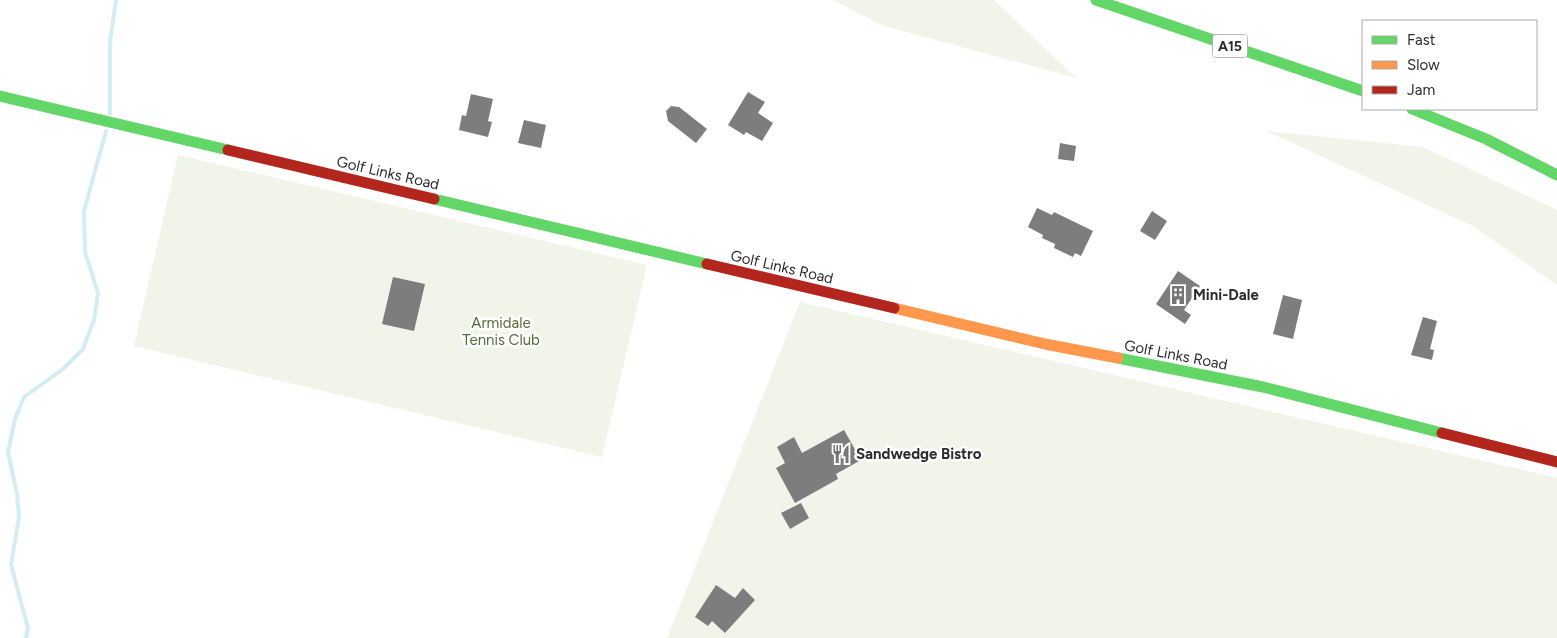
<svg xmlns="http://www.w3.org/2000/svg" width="1557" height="638" font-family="Figtree,sans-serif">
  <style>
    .green { fill: #f1f4e9 }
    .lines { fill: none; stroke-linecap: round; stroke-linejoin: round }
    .stream { stroke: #d4edf2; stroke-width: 4 }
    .building { fill: #7d7d7d }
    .fast { stroke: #63d668; stroke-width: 11 }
    .slow { stroke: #ff974d; stroke-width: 11 }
    .jam { stroke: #b3261e; stroke-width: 11 }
    .labels { text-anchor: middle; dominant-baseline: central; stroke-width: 5; stroke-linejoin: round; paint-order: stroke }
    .shield { fill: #fff; stroke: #6b6b6b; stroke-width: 1 }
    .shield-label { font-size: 14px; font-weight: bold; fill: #2c2c2c }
    .street-label { font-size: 15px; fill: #2c2c2c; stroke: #fff }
    .poi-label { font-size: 15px; font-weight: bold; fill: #2c2c2c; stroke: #fff; text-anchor: start }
    .park-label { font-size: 15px; fill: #596b36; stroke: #fff }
  </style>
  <rect width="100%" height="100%" fill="#fff"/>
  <g class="green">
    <polygon points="834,0 994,0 1076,78 881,25"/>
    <polygon points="1266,131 1423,147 1557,210 1557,285 1473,226"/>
    <polygon points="178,155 647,265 602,457 134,346"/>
    <polygon points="800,302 1557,478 1557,638 667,638"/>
  </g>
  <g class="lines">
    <g class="stream">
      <polyline points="110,114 110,41 116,0"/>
      <polyline points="26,638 28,628 11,565 19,517 17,494 8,452 15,419 24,397 63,369 83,349 94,320 98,293 85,252 84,211 106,131"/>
    </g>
  </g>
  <g class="building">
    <polygon points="748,92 765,102 758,113 773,123 762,141 746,132 744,135 728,125"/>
    <polygon points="471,94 493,99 488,121 492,122 488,137 459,130 462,115 466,116"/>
    <polygon points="671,106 679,107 707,129 696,143 668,121 666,111"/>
    <polygon points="524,120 546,125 541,148 518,143"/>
    <polygon points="1060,143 1076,146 1074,161 1058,159"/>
    <polygon points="1037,208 1052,215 1054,212 1093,231 1081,256 1075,253 1073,257 1054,248 1055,244 1042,238 1043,235 1028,227"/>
    <polygon points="1152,211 1167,221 1155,240 1140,231"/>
    <polygon points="1178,271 1200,286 1184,310 1191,315 1185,324 1156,304"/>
    <polygon points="393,277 425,284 414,331 382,324"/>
    <polygon points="1283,295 1302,300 1293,339 1273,334"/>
    <polygon points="1423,317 1437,321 1430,349 1434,350 1432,360 1411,355"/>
    <polygon points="844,430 861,460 836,474 838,479 795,503 776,468 785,463 777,447 794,437 802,453"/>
    <polygon points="801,503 809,518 790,529 781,513"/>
    <polygon points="716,585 735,598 743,588 755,600 725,633 712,621 708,626 695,617"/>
  </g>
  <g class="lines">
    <g class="fast">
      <polyline points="1096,0 1363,91"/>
      <polyline points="0,96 228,150"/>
      <polyline points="1412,109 1486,139 1557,175"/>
      <polyline points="434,199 707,264"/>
      <polyline points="1118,358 1263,387 1442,433"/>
    </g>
    <polyline class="slow" points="894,308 1045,344 1118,358"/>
    <g class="jam">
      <polyline points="228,150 434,199"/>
      <polyline points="707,264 894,308"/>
      <polyline points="1442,433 1557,462"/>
    </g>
  </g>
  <defs>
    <g id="building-bare" transform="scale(1.5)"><path d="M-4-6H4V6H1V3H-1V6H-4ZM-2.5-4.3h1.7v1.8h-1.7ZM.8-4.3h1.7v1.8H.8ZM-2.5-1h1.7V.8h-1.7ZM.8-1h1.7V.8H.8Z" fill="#767676" stroke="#fff" stroke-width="2.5" paint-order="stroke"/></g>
    <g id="restaurant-bare" transform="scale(1.5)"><path d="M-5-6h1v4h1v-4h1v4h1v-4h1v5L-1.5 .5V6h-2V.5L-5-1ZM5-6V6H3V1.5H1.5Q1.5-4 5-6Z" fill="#767676" stroke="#fff" stroke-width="2.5" paint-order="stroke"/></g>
  </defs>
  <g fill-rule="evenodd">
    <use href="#building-bare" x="1178" y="295"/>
    <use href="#restaurant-bare" x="841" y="454"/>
  </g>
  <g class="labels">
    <rect class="shield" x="1212.5" y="34.5" width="35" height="23" rx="4"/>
    <g class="shield-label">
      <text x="1230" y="46">A15</text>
    </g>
    <g class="street-label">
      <text transform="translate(388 173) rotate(13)">Golf Links Road</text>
      <text transform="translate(782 267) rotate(13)">Golf Links Road</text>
      <text transform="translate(1176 355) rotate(11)">Golf Links Road</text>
    </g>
    <g class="poi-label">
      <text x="1193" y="295">Mini-Dale</text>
      <text x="856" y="454">Sandwedge Bistro</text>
    </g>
    <g class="park-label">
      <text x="501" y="323">Armidale<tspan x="501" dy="17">Tennis Club</tspan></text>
    </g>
  </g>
  <rect x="1362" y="20" width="175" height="90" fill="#ffffff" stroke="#ababab"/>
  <rect x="1372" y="36" width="25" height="8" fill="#63d668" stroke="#ababab"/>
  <text x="1407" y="45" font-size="15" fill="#2c2c2c">Fast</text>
  <rect x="1372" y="61" width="25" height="8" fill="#ff974d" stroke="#ababab"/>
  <text x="1407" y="70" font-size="15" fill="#2c2c2c">Slow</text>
  <rect x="1372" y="86" width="25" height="8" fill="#b3261e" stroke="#ababab"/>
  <text x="1407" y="95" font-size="15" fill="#2c2c2c">Jam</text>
</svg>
